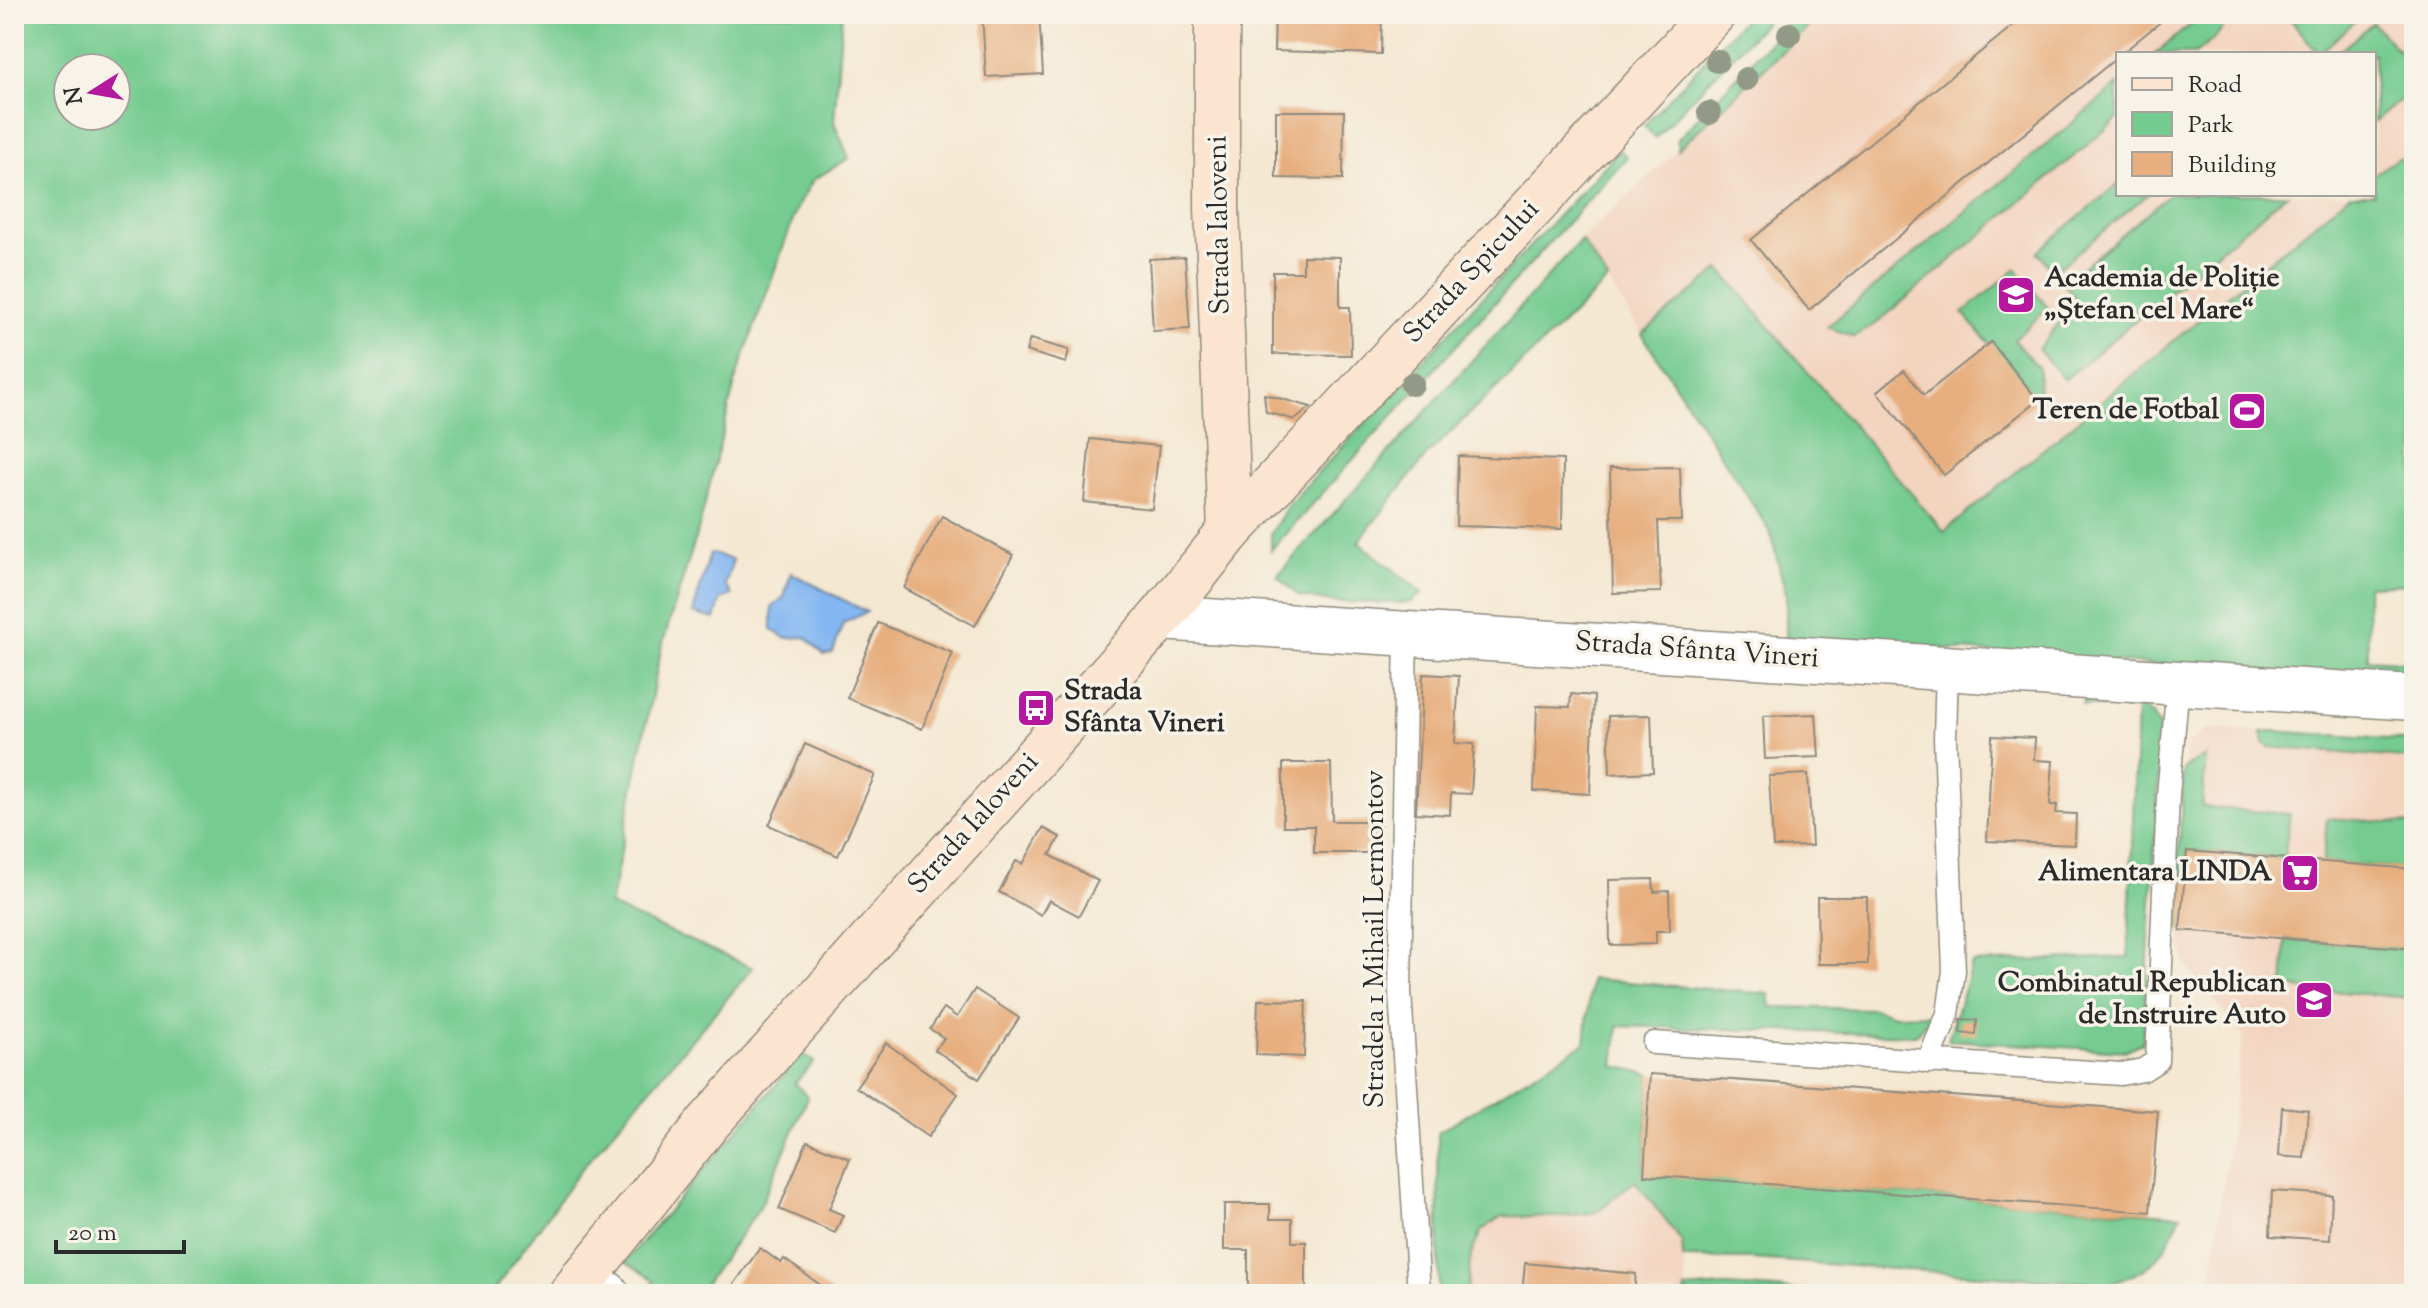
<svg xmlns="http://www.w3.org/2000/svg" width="2428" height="1308" font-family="'Sorts Mill Goudy',serif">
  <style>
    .built { fill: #f3d4bf; fill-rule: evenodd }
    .green { fill: #74cb90; stroke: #507b5e; stroke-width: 2; fill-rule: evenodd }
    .water { fill: #84b7f1; stroke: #58718e; stroke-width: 2 }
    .building { fill: #e7af7f }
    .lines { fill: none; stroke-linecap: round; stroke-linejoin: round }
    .lane-casing { stroke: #908a7e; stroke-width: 25 }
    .street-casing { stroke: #908a7e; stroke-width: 47 }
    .secondary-casing { stroke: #908a7e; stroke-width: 47 }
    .lane { stroke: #fff; stroke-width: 22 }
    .street { stroke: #fff; stroke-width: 44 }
    .secondary { stroke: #fce5d0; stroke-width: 44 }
    .tree { fill: #929a87 }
    .labels { text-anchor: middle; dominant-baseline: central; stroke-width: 7; stroke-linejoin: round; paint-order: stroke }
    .street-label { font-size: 28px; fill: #2b2b2b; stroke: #f7f3e8 }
    .poi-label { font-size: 28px; font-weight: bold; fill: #2b2b2b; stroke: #f7f3e8; text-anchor: end }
  </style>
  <rect width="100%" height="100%" fill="#f7f3e8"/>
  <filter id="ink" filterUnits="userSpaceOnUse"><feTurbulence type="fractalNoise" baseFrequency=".0125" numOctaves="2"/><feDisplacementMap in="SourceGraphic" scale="16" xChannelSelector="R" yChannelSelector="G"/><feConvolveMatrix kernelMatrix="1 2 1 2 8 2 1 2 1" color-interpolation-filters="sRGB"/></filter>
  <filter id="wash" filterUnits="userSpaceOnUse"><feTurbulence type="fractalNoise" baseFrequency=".006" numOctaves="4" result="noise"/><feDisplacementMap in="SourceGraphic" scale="32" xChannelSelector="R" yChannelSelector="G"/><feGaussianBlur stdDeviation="1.8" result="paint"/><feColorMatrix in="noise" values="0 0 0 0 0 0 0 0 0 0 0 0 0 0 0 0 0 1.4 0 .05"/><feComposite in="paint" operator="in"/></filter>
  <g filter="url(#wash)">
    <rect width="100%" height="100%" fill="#f4e8d2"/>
    <g class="built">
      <path d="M1822 14H2414V584L2138 591 1786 594 1770 531 1581 240ZM2118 54H2374V194H2118Z"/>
      <polygon points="2207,729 2414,741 2414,1294 2209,1294 2243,1036 2185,964 2180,931 2174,929 2187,744"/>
      <polygon points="1617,1047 1614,1066 1627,1169 1682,1242 1686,1289 1725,1286 1860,1294 1439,1294 1438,1132"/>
    </g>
    <g class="green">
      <path d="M14 14H842L834 122 849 158 813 180 798 206 737 375 699 527 661 649 610 906 753 968 583 1167 491 1294H14ZM68 68H116V116H68Z"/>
      <polygon points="1749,14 1773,14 1655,138 1644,125"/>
      <polygon points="1796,14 1822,14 1677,150 1678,139"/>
      <path d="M2203 14H2228C2226 33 2209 42 2195 54H2155Z"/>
      <polygon points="2286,14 2363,14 2319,54"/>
      <polygon points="2373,23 2414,68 2414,89 2374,122 2374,54 2336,54"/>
      <polygon points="2118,85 2118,119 1877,323 1854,337 1827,327"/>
      <polygon points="1620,150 1627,157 1271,550 1271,534 1288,505"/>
      <polygon points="2398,158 2414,161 2414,584 2367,586 2368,659 2414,662 2414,684 1786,637 1786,594 1770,531 1642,334 1720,269 1944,532 2350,194 2374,194 2374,174"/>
      <polygon points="2118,184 2118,194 2148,194 2054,272 2037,252"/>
      <polygon points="2170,194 2287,194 2064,380 2038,349 2077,301 2064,283"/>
      <polygon points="1581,240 1608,280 1428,454 1358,542 1423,593 1410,603 1332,602 1299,596 1277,576"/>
      <polygon points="2016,269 2048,308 2014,340 2039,368 2038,400 1963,313"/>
      <path d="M2083 700C2116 702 2153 695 2161 736L2143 1042 2125 1051 1948 1040 1972 963 2128 957 2137 709 2082 705Z"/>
      <polygon points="2273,731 2414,741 2414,759 2269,747 2264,743 2262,732"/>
      <polygon points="2206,756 2202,807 2290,814 2284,858 2187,851 2180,930 2174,929 2184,768"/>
      <polygon points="2327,818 2414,824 2414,869 2323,862"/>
      <polygon points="2286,939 2414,949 2410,998 2283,987"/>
      <path d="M1591 979 1769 994 1771 1007 1876 1009 1894 1015 1932 1014 1916 1035 1618 1026 1614 1066 1650 1074 1644 1174 2181 1215C2162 1258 2156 1269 2109 1284L1751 1259 1683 1258 1682 1242 1635 1181 1596 1212 1559 1217 1502 1216 1481 1231 1471 1255 1467 1294H1439L1438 1132 1585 1043Z"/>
      <polygon points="802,1054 814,1062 795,1083 808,1097 760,1207 698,1294 653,1294 650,1287 654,1280 625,1262"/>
      <polygon points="2211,1284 2334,1294 2209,1294"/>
      <polygon points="1725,1286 1860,1294 1685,1294 1685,1289"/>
    </g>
    <g class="water">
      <polygon points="710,553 733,560 725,585 732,595 721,599 715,619 693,613"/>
      <polygon points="791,573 867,612 843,623 833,653 824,655 806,637 785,638 772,630 772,607 784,597"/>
    </g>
    <g id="blocks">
      <g class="building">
        <polygon points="982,14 1039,14 1043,74 986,77"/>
        <polygon points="1275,14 1382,14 1381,54 1274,51"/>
        <polygon points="2027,14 2170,14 1809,310 1751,240"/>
        <polygon points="1276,111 1344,111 1343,179 1276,178"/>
        <polygon points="1303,256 1340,257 1340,307 1350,307 1351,355 1273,354 1273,272 1303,272"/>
        <polygon points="1185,257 1190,329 1153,331 1149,259"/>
        <polygon points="1030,339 1069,350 1066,363 1026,351"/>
        <polygon points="1991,342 2038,400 1944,475 1877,392 1904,370 1924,395"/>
        <polygon points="1264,394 1311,407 1295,420 1266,412"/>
        <polygon points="1090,439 1159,446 1152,509 1084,502"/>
        <polygon points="1458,456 1563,460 1562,529 1456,526"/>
        <polygon points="1680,467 1682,521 1658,521 1661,592 1613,593 1610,468"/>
        <polygon points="942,516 1013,555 975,626 904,588"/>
        <polygon points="878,623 953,653 922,729 847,698"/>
        <polygon points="1423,674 1459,676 1455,743 1474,744 1471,794 1451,793 1450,815 1416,813"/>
        <polygon points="1571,694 1594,696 1590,794 1534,791 1537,706 1570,707"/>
        <polygon points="1816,714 1819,757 1765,759 1763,716"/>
        <polygon points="1651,715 1653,772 1610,774 1608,716"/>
        <polygon points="1992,736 2035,738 2034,760 2053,761 2050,805 2057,805 2056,813 2076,814 2075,845 1987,841"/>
        <polygon points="805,744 875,775 838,856 769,825"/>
        <polygon points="1283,763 1331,763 1332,821 1380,821 1380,853 1314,853 1314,826 1283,826"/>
        <polygon points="1808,774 1812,846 1773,847 1769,776"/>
        <polygon points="1043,828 1060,837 1050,855 1098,881 1079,916 1049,900 1041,915 999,892 1016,861 1023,864"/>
        <polygon points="2187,851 2414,869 2414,949 2180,930"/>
        <polygon points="1653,879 1654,892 1669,891 1670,931 1656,931 1656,944 1610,945 1609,880"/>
        <polygon points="1817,897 1867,897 1868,964 1818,964"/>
        <polygon points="975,989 1019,1018 979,1079 935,1050 944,1038 930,1029 944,1008 957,1017"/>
        <polygon points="1258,1000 1306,1001 1304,1057 1256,1055"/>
        <polygon points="1961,1019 1977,1020 1976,1035 1960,1033"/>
        <polygon points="886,1043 958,1094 928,1137 856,1087"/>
        <polygon points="1650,1074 2158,1111 2150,1212 1644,1175"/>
        <polygon points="2282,1107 2308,1110 2304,1158 2279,1156"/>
        <polygon points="807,1141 850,1159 829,1209 843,1215 835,1233 779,1209"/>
        <polygon points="2272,1191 2332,1195 2330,1240 2270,1236"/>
        <polygon points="1224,1204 1270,1204 1270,1219 1292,1219 1292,1242 1306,1242 1306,1294 1248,1294 1248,1250 1224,1250"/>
        <polygon points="760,1248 781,1263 784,1259 833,1294 727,1294"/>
        <polygon points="1525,1263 1636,1274 1634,1294 1522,1294"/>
      </g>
    </g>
  </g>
  <g filter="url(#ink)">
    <use href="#blocks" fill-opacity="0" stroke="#908a7e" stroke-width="2"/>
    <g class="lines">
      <g class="lane-casing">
        <g id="lane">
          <polyline points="1406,631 1400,992 1419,1294"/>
          <polyline points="1654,1043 2121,1074 2143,1070 2157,1061 2168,795 2178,683"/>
          <polyline points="1928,1062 1948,1014 1954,971 1945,738 1947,667"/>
        </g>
      </g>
      <g class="street-casing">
        <g id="street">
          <polyline points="1160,618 2414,698"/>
          <polyline points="583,1277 607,1294"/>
        </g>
      </g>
      <g class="secondary-casing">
        <g id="secondary">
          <polyline points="1217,14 1217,208 1230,531"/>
          <polyline points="571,1294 708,1123 1160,618 1230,531 1713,14"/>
        </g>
      </g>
      <use href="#lane" class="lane"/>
      <use href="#street" class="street"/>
      <use href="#secondary" class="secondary"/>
    </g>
    <g class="tree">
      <circle cx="1789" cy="34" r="12"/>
      <circle cx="1717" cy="61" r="12"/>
      <circle cx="1746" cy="79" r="12"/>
      <circle cx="1709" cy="113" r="12"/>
      <circle cx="1412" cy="384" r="12"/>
    </g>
  </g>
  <defs>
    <g id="university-square" transform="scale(2)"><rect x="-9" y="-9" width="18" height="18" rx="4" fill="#b5179e" stroke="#f7f3e8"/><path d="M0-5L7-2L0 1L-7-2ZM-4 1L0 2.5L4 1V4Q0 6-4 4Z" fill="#fff"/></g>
    <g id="stadium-square" transform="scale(2)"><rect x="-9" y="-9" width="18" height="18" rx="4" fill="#b5179e" stroke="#f7f3e8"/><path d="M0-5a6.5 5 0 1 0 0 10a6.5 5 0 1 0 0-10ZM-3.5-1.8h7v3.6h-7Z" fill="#fff"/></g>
    <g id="bus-square" transform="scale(2)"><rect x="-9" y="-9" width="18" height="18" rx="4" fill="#b5179e" stroke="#f7f3e8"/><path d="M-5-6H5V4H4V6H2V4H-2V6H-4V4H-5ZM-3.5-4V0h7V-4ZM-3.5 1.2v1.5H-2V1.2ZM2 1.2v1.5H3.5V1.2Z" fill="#fff"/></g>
    <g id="supermarket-square" transform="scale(2)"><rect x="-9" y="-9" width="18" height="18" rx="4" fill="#b5179e" stroke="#f7f3e8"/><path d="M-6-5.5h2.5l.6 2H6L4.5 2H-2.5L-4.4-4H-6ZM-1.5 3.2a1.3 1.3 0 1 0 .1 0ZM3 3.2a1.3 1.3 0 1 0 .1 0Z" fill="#fff"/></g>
    <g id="school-square" transform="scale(2)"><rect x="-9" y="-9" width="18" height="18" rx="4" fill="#b5179e" stroke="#f7f3e8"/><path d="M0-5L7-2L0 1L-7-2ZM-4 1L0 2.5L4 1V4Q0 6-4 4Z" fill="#fff"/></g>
  </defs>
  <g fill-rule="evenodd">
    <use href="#university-square" x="2016" y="295"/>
    <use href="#stadium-square" x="2247" y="411"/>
    <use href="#bus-square" x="1036" y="708"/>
    <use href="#supermarket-square" x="2300" y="873"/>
    <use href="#school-square" x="2314" y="1000"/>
  </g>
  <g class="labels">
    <g class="street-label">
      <text transform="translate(1220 225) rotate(-91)">Strada Ialoveni</text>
      <text transform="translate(1472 272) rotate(-47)">Strada Spicului</text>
      <text transform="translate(1697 651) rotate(4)">Strada Sfânta Vineri</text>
      <text transform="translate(974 824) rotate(-48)">Strada Ialoveni</text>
      <text transform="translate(1376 939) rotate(-90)">Stradela 1 Mihail Lermontov</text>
    </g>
    <g class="poi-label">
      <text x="2044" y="279" text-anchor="start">Academia de Poliție<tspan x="2044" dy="32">„Ștefan cel Mare“</tspan></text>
      <text x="2219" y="411">Teren de Fotbal</text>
      <text x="1064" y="692" text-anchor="start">Strada<tspan x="1064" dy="32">Sfânta Vineri</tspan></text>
      <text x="2272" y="873">Alimentara LINDA</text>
      <text x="2286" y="984">Combinatul Republican<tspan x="2286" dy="32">de Instruire Auto</tspan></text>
    </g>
  </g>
  <rect width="2428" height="1308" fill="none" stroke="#f7f3e8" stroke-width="48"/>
  <rect x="2116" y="52" width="260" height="144" fill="#f7f3e8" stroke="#a5a39c" stroke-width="2"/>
  <rect x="2132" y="78" width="40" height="12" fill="#fce5d0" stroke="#a5a39c" stroke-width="2"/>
  <text x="2188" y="92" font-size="24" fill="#2b2b2b">Road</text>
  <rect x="2132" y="112" width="40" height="24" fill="#74cb90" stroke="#a5a39c" stroke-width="2"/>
  <text x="2188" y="132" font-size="24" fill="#2b2b2b">Park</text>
  <rect x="2132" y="152" width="40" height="24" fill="#e7af7f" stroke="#a5a39c" stroke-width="2"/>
  <text x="2188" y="172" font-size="24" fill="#2b2b2b">Building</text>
  <g transform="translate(92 92) rotate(259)"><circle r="38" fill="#f7f3e8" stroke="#a5a39c" stroke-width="2"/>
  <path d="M0-6L14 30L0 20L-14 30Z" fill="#b5179e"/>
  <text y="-12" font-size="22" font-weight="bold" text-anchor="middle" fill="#2b2b2b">N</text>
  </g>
  <path d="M56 1240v12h128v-12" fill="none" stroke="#2b2b2b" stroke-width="4"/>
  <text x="68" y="1240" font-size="24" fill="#2b2b2b" stroke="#f7f3e8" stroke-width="6" paint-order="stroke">20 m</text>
</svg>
